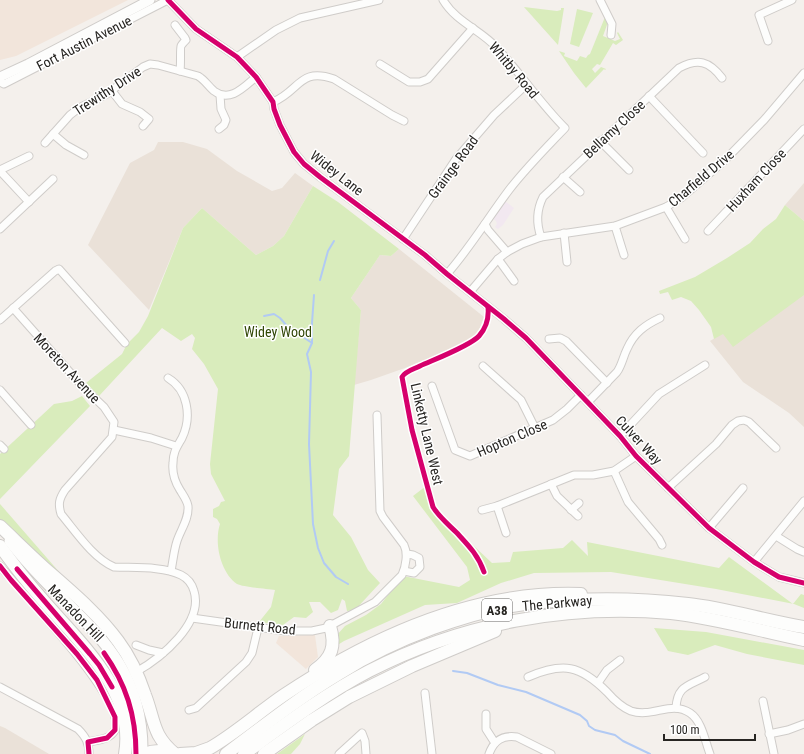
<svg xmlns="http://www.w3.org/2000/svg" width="804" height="754" font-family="'Roboto Condensed',sans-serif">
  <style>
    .commercial { fill: #f2e5db }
    .industrial { fill: #f2e8f0 }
    .built { fill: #eae1d8 }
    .green { fill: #d9ecbc }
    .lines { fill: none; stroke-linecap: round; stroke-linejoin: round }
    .stream { stroke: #b1caf4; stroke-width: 2 }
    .street-casing { stroke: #cfccc9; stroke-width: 9 }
    .secondary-casing { stroke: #cfccc9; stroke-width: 11 }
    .primary-casing { stroke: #cfccc9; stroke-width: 13 }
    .highway-casing { stroke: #cfccc9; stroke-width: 14 }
    .street { stroke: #fdfdfc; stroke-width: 7 }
    .secondary { stroke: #fdfdfc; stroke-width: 9 }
    .primary { stroke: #fdfdfc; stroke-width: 11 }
    .highway { stroke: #fdfdfc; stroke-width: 12 }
    .cycleway-casing { stroke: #fff; stroke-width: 8 }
    .cycleway { stroke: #d6006c; stroke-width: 5 }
    .labels { text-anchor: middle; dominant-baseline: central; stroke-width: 3; stroke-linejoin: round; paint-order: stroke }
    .shield { fill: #fff; stroke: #686664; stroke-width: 1 }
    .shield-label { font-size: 13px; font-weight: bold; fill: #272522 }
    .street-label { font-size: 14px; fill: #272522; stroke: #fff }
    .park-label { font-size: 14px; fill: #304605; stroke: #fff }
  </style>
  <rect width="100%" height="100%" fill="#f4f0ec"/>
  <g class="commercial">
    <polygon points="0,0 128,0 16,56 0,60"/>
    <polygon points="315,635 318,657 306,669 276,643 279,636"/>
  </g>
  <polygon class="industrial" points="505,201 514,208 503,225 498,229 495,227 497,224 496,221 492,218"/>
  <g class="built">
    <polygon points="158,142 183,142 207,149 237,171 272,191 282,188 295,173 313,186 284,236 273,246 256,255 202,208 183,228 149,310 88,245 130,163 154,150"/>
    <polygon points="804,183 804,221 785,205"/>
    <polygon points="399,249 484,317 477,335 436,357 371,380 354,385 361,310 351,298 380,255 391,256"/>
    <polygon points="804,275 804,427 789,413 743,382 710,341 723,333"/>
    <polygon points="0,726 5,728 49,754 0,754"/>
  </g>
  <g class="green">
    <polygon points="524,7 557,11 561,10 561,8 564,8 558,45"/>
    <polygon points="577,9 593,13 579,47 570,44"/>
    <polygon points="605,17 608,22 603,36 615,41 620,39 617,33 618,32 623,40 616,45 613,43 600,65 597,64 592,69 595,73 601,67 606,69 605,70 604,69 586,88 574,73 559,51 565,53 564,56 577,61 580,56 586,58 588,55 590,54"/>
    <path d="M313 186 338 202 399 249 391 256 380 255 351 298 361 310 349 456 339 469 333 515 351 537 368 570 380 583 355 610 347 611 345 601 342 599 338 610 331 613 320 602H309L313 612 306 618 294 617 283 625 259 622 271 607 275 590C267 589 243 587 237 584 220 572 214 542 220 524L217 519 213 517V509L219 506 221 502 225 501 211 474 210 464 218 389 204 364 192 349 195 338 192 334 181 341 162 328 99 396 86 383 122 354 127 344 139 332 148 316 183 228 202 208 256 255 273 246 284 236Z"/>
    <polygon points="785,205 804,221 804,295 733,347 723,334 714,339 711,327 699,310 691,301 681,297 672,300 668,292 660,294 659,291 695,277 727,258 750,243 763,229 776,219"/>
    <polygon points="82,396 90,406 0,499 0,454 54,404 72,401"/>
    <polygon points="426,486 442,516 492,563 510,562 513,552 563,548 572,540 588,556 587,542 719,568 729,557 793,604 801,594 804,595 804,608 794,604 716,589 611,572 534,573 501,583 457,603 425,605 344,641 336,646 336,636 345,626 366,615 381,604 403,576 459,587 470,580 467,567 413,496"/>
    <polygon points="0,504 67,581 0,521"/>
    <polygon points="654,628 706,632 804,650 804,665 747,654 715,645 688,655 668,651"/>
    <polygon points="305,734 300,744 291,754 277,754"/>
  </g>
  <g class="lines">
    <g class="stream">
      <polyline points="320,280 328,251 334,241"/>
      <polyline points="314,295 312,323 312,343 307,354 311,372 309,444 313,524 318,548 324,563 336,577 348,584"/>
      <polyline points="264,316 274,314 280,318 287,326 312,343"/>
      <polyline points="453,671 467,673 498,685 526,692 580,715 587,721 589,726 595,730 615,735 623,741 650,754"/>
    </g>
    <g class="street-casing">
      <g id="street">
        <polyline points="168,0 196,29 237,57 256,77 273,102 274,109 280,125 294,152 304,164 320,177 425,255 447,274 504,319 526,338 620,436 636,456 709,528 754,562 779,577 804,583"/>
        <path d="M443 0C456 22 481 30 497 48 521 74 540 103 565 128 546 148 526 168 509 190 488 218 470 248 447 274"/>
        <polyline points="600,0 612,24 611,35"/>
        <path d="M175 25 185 38 186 40C184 42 182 44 181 46 180 48 181 65 180 71"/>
        <polyline points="768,41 759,15 792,0"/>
        <polyline points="237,57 276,30 300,18 379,0"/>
        <polyline points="380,64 409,82 420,82 428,79 473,28"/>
        <polyline points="0,82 4,84 168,0"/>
        <polyline points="112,91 122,104 140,112 149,119 143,126"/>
        <polyline points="649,96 703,153"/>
        <path d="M273 102C300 91 299 67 334 79L392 115 404 121"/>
        <polyline points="219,129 224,125 226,120 221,109 220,95"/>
        <polyline points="53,134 66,145 84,155"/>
        <polyline points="600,141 629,170"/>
        <path d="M45 143 70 115 79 108 107 94 143 67 150 64 158 65 198 76C205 80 208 86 214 91 230 103 244 87 256 77"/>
        <polyline points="0,170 29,156"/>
        <polyline points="0,171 29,202"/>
        <polyline points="563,177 580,192"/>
        <polyline points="666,207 685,239"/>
        <polyline points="485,224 488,230 507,252"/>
        <polyline points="615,226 624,255"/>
        <polyline points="0,229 53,179"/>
        <polyline points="708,231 804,129"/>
        <polyline points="564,233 567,262"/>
        <path d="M541 237C536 223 536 211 543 197L679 68C698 58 709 61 722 78"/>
        <polyline points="403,239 456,159 494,115 527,84"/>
        <polyline points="498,259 514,281"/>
        <polyline points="470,292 498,259 507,252 522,244 541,237 615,226 666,207 681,198 725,160 764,120 804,73"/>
        <path d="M13 308 83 387 104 407 114 422 112 437 65 490C59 499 58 504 61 514 76 532 93 558 114 567 134 568 163 566 181 575 187 578 192 584 194 591 204 623 161 658 136 672"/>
        <polyline points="0,320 55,271 59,269 125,343"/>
        <polyline points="549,339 560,338 566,341 607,383"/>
        <polyline points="483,366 521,400 535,428"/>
        <path d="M168 378C188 390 192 417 182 438 177 447 173 452 173 463 172 472 175 482 180 490 183 495 187 500 188 506 189 519 181 529 177 541 174 550 173 561 171 571"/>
        <polyline points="432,386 455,450 470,456 553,420 567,409 581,395"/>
        <polyline points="0,390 31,425"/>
        <path d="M588 402 617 372C622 365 623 357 627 349 634 333 645 325 660 318"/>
        <polyline points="114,430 151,438 176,446"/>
        <polyline points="620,436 659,394 705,365"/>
        <polyline points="0,445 4,449"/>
        <polyline points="614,471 628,502 659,539 662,545"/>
        <polyline points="551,484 557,496 578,516"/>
        <polyline points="668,488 716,444 732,425 738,421 744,420 749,422 776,448"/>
        <polyline points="497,506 506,533"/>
        <polyline points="482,510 497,506 574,475 593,475 614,471 636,456"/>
        <polyline points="571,510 579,503"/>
        <polyline points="709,528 743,488"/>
        <polyline points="776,536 797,549 804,552"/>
        <polyline points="754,562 804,501"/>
        <path d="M0 566C21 593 127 699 115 730 110 740 97 740 88 742"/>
        <polyline points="404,571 414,573 420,567 419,558 413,555 407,554"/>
        <path d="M192 618 285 631H312L326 628 375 602 402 575C406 566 408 553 404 545L383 517 380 511 377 415"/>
        <polyline points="136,645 149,650 163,653"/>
        <path d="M528 677C563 662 580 665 607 692 614 700 621 707 631 711 653 718 671 700 690 713 702 721 705 741 710 754"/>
        <polyline points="598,683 607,670 620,660"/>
        <path d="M0 687 78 729C86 737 89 743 89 754"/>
        <polyline points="425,693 432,754"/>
        <polyline points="763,701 774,754"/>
        <path d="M676 708C677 686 688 686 705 677"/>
        <polyline points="189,710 196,708 246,662 252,653 258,628"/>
        <polyline points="486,714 486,729 495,743"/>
        <polyline points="769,734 788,730 804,724"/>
        <polyline points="339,754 362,733 365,741 366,754"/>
        <path d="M489 754C494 740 503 735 517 737L551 754"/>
      </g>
    </g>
    <g class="secondary-casing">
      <polyline id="secondary" points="0,77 28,64 150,0"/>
    </g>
    <g class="primary-casing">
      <path id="primary" d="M10 541C66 616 144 646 142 754"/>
    </g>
    <g class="highway-casing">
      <g id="highway">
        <path d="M0 526C16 541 32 557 49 572 73 593 99 615 118 641 130 657 139 677 145 695 155 721 152 735 175 754"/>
        <path d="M0 546C13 564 27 582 42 599 78 641 136 691 125 754"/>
        <path d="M315 670C332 658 336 646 330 626"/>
        <path d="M144 754C154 750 164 750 174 754"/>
        <path d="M180 754 196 753 210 748C236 733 259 712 284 695 371 637 474 590 581 594"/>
        <path d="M226 754C263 726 300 697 340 673 393 640 470 610 532 603 584 598 637 598 688 604 727 608 765 621 804 627"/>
        <path d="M244 754C284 725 325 694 369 671 462 623 567 604 671 613 716 618 760 631 804 640"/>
        <polyline points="264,754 312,720 349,697 412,666 495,631"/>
      </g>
    </g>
    <use href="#street" class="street"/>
    <use href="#secondary" class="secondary"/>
    <use href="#primary" class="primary"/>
    <use href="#highway" class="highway"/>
    <g class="cycleway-casing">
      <g id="cycleway">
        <polyline points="168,0 196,29 237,57 256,77 273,102 274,109 280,125 294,152 304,164 320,177 425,255 447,274 504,319 526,338 620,436 636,456 709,528 754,562 779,577 804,583"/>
        <polyline points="0,566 11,580 77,654 97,680 115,717 115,730 107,738 88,742 89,754"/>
        <polyline points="17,569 90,654 99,665 112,687"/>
        <path d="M484 572C478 555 469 546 457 533 449 525 439 517 433 507L412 430 402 377C405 371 414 369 420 366 433 360 470 346 479 336 486 328 489 317 488 307"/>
        <path d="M104 653C126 684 136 715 136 754"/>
      </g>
    </g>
    <use href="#cycleway" class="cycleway"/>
  </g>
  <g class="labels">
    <rect class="shield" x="482" y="599" width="30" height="22" rx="3"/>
    <g class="shield-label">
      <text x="497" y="610">A38</text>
    </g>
    <g class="street-label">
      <text transform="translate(84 43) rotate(-27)">Fort Austin Avenue</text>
      <text transform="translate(514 70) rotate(50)">Whitby Road</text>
      <text transform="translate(107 91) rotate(-33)">Trewithy Drive</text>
      <text transform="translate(614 129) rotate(-43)">Bellamy Close</text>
      <text transform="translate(453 167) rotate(-54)">Grainge Road</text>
      <text transform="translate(337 173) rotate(38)">Widey Lane</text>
      <text transform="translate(701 178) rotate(-40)">Charfield Drive</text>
      <text transform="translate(756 180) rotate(-47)">Huxham Close</text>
      <text transform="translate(67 368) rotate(47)">Moreton Avenue</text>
      <text transform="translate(427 434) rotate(77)">Linketty Lane West</text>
      <text transform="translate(512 438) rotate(-23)">Hopton Close</text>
      <text transform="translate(639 440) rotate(47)">Culver Way</text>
      <text transform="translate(557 603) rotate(-5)">The Parkway</text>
      <text transform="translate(76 613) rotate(46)">Manadon Hill</text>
      <text transform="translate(260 626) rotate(6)">Burnett Road</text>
    </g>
    <g class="park-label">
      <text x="278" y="332">Widey Wood</text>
    </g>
  </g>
  <path d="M664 734v6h91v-6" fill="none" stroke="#272522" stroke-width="2"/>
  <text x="670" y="734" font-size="12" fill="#272522" stroke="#ffffff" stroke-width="3" paint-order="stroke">100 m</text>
</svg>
